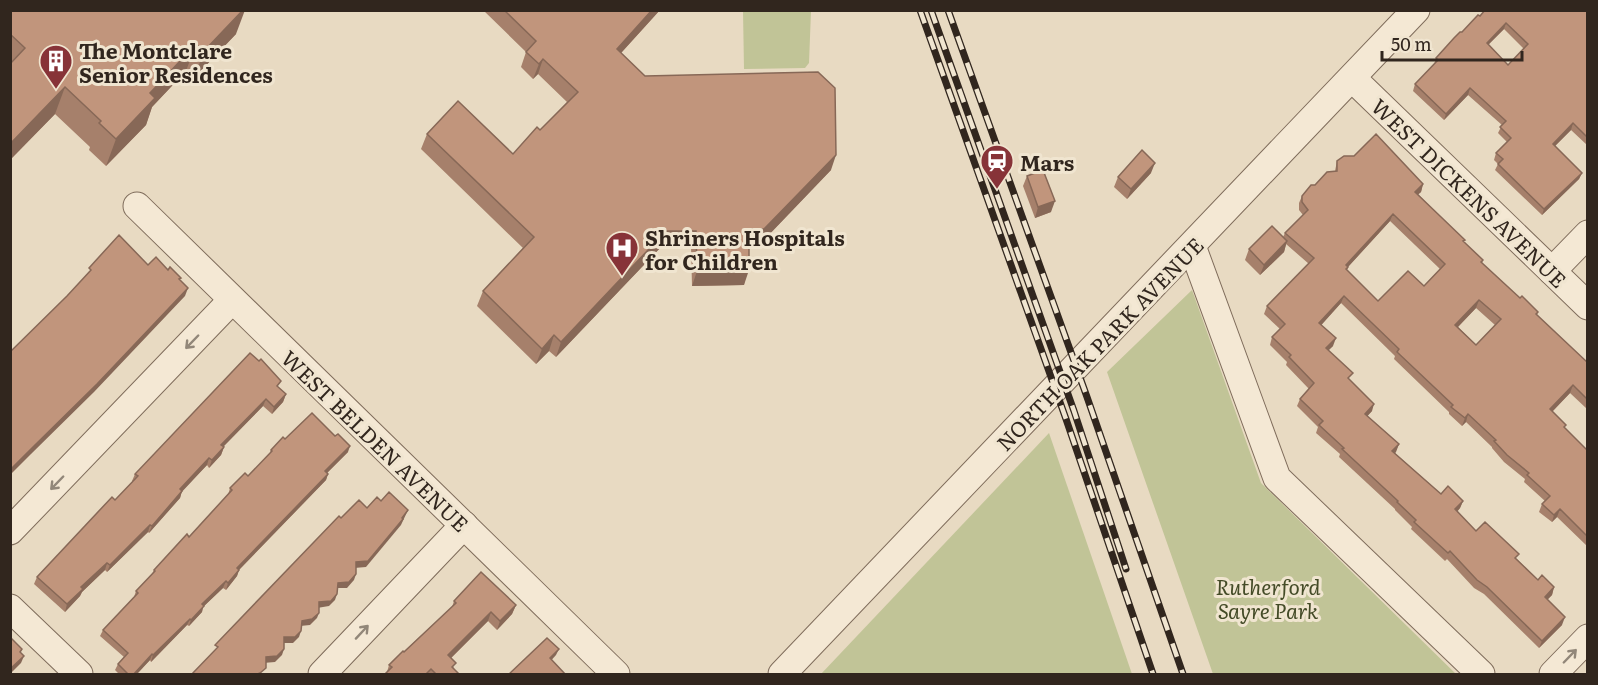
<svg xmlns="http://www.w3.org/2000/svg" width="1598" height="685" font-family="Literata,serif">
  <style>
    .green { fill: #c1c497 }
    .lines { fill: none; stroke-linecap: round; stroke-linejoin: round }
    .minor-casing { stroke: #7f6c5b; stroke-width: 29 }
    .minor { stroke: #f4e8d4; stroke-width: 27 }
    .rail-casing { stroke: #31261e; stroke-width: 7 }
    .rail { stroke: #f0e5d0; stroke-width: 4.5; stroke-dasharray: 14; stroke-linecap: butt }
    .wall { fill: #a6806b; fill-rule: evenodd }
    .shaded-wall { fill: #876857 }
    .building { fill: #c1957c; stroke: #876857; stroke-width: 1.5; fill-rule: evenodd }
    .oneway { stroke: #928779 }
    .labels { text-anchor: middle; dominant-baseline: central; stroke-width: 6; stroke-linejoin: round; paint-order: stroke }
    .poi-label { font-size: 21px; font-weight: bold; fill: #31261e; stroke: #f0e5d0; text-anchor: start }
    .street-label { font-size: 21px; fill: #31261e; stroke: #f0e5d0 }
    .park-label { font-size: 21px; font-style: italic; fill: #444b27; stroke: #f0e5d0 }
  </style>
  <rect width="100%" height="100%" fill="#e8dac2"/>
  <g class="green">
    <polygon points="743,11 811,11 809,63 805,68 744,69"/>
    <polygon points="1192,290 1261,483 1456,674 1213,674 1107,372"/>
    <polygon points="1049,433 1132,674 821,674"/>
  </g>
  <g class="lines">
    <g class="minor-casing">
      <g id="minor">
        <polyline points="1352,78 1588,306"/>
        <polyline points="137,206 616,674"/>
        <polyline points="1192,246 1277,478 1481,674"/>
        <polyline points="1552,271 1588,234"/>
        <polyline points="10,531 232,300"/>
        <polyline points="10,608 79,674"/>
        <polyline points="322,674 464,525"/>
        <polyline points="782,674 1416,10"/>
        <polyline points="1553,674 1588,638"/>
      </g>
    </g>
    <use href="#minor" class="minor"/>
    <g class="rail-casing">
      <g id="rail">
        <polyline points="920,10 1066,419 1153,674"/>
        <polyline points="931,10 1074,411 1126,569"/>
        <polyline points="948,10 1087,397 1183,674"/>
      </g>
    </g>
    <use href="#rail" class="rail"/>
  </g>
  <g class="wall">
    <polygon points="10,10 236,34 194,78 186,71 152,107 146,125 106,166 89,150 90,147 55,114 10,160"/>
    <polygon points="483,10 660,10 621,53 645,76 831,170 759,245 749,245 744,285 692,286 691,246 661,247 556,357 549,351 536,364 477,306 483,291 523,248 421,149 427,134 513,154 540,130 567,102 538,74 533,79 521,67 526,52"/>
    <path d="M1587 10V145L1571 130 1555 146 1582 173 1579 179 1542 215 1495 170 1498 164 1494 160 1496 153 1507 142 1498 133 1502 125 1468 95 1444 120 1413 91 1415 84 1434 65 1436 58 1480 16ZM1504 29 1524 49 1508 65 1488 45Z"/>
    <path d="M1337 161 1423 184 1421 192 1418 194 1464 242 1483 260 1482 263 1520 298 1538 312 1537 315 1587 362V409L1570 393 1552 412 1565 428 1587 450V449V546L1557 517 1552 522 1539 512 1542 504 1545 501 1524 482 1525 479 1504 462 1492 448V447L1466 422 1462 426 1449 414V412L1394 359 1395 356 1341 303 1321 325 1333 346 1328 350 1372 411 1367 416 1399 444 1395 453 1441 494 1463 501 1460 508 1457 512 1476 531 1517 559 1538 580 1554 587 1552 595 1547 600 1562 625 1539 648 1484 594 1474 588 1447 559 1445 561 1411 529 1412 527 1395 510V509L1339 457 1340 454 1316 433 1318 427 1297 406 1300 399 1309 389 1286 365 1287 362 1270 345 1272 337 1280 329 1264 314 1267 306 1309 264 1286 244 1284 252 1260 275 1245 260 1249 249 1283 237 1285 233 1303 215 1299 210V203L1302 196 1335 171ZM1390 221 1440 269 1424 286 1378 301 1347 270 1348 267ZM1476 308 1495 325 1476 345 1458 327Z"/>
    <polygon points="1151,173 1127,199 1114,187 1118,177"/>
    <polygon points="1027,176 1051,212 1035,218 1023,186"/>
    <polygon points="279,388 286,394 283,402 272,414 263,406 223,447 224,447 221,455 209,468 207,465 182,491 180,498 149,533 148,532 107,572 105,570 82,592 80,596 65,612 34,584 37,577 115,500 133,481 132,481 135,474"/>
    <polygon points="285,439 348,452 327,473 328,474 326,480 239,570 237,576 226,590 223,588 203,607 202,612 189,626 187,625 151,662 150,660 136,675 120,675 115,670 118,664 124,657 100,636 103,630 134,597 136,591 152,574 154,570 189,537 228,495 230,488 248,476 269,455 271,450"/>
    <polygon points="454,601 516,605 512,614 497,630 488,621 451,658 454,669 460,675 384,675 387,672 389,665 452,607"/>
  </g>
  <g class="shaded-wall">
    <polygon points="243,10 245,10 236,34 194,78 204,51"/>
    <polygon points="652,10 660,10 611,64 617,49"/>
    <polygon points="1506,23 1504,29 1484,49 1487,43"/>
    <polygon points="196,44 186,71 152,107 146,125 106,166 116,139 150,93"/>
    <polygon points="543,59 538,74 533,79 539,64"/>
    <polygon points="65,87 55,114 10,160 10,144"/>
    <polygon points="1470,88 1468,95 1444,120 1446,114"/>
    <polygon points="1573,123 1571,130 1551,150 1553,144"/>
    <polygon points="836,155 831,170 759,245 743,245 749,229"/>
    <polygon points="1155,163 1151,173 1127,199 1131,189"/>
    <polygon points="1582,173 1579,179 1542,215 1544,209"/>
    <polygon points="1423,184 1421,192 1413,199 1415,192"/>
    <polygon points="1055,201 1051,212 1035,218 1038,207"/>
    <polygon points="1393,214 1390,221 1347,268 1348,267 1345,275 1346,265"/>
    <polygon points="666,231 696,231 691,246 661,247 556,357 561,342"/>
    <polygon points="1287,241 1284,252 1260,275 1264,265"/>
    <polygon points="749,270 744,285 692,286 697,271"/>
    <polygon points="188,288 185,296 94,392 31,454 10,475 10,470 34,446"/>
    <polygon points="1344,296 1341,303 1316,331 1319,323"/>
    <polygon points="1479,300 1476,308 1453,332 1455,325"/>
    <polygon points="554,335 549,351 536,364 542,349"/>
    <polygon points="1336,338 1333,346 1323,356 1326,348"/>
    <polygon points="1573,385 1570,393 1547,417 1550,409"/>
    <polygon points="286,394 283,402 272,414 274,407"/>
    <polygon points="266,399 263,406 218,452 221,445"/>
    <polygon points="1374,404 1372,411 1362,422 1365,414"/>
    <polygon points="1468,414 1466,422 1462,426 1465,418"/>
    <polygon points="1399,444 1396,452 1390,459 1392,451"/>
    <polygon points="350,446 348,452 323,477 325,471"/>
    <polygon points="224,447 221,455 209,468 212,460"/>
    <polygon points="209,458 207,465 178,496 180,489"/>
    <polygon points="328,474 326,480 235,574 237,568"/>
    <polygon points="182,491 180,498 149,533 152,526"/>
    <polygon points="1463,501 1460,508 1452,517 1455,509"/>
    <polygon points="1560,509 1557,517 1552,522 1554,515"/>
    <polygon points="408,510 401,525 366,567 354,568 356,562"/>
    <polygon points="150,525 148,532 107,572 110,565"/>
    <polygon points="107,563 105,570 82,592 80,596 65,612 67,604 81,587"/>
    <polygon points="239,570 237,576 226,590 228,583"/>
    <polygon points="356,574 354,580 347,588 336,588 338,583"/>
    <polygon points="226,581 223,588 203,607 202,612 189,626 191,620 202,604"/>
    <polygon points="1554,587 1552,595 1542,605 1545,597"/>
    <polygon points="337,594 335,600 329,606 317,608 319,602"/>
    <polygon points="516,605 512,614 497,630 500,621"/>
    <polygon points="491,612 488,621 445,664 448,655"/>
    <polygon points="319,613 317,618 310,625 300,626 302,621"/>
    <polygon points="1565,617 1562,625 1539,648 1542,641"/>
    <polygon points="190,619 187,625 151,662 153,655"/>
    <polygon points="301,631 299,637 293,643 281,643 284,637"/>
    <polygon points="284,649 282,655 275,662 263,663 266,657"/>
    <polygon points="559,649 556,655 548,664 550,658"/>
    <polygon points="152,654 150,660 136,675 133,675"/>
    <polygon points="24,656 21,663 10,674 10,669"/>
  </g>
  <g class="building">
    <polygon points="10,10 243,10 204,51 196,44 150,93 155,98 116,139 99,123 101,121 65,87 10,144 10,64 25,48 10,34"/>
    <polygon points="504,10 652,10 617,49 645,76 818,72 835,88 836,155 764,229 749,229 749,270 697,271 696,231 666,231 561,342 554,335 542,349 483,291 534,237 427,134 458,101 513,154 537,127 540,130 578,92 543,59 539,64 526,52 536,41"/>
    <path d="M1485 10H1587V137L1573 123 1553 144 1582 173 1544 209 1498 164 1503 159 1496 153 1511 138 1500 127 1506 121 1470 88 1446 114 1415 84 1438 60 1436 58 1454 38 1460 32H1462L1478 15 1480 16ZM1506 23 1528 44 1508 65 1487 43Z"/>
    <path d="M1376 134 1423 184 1415 192 1465 240 1463 241 1483 260 1481 262 1520 298 1522 296 1538 312 1536 314 1587 362V399L1573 385 1550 409 1566 425 1564 427 1587 450V449V536L1560 509 1554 515 1542 504 1550 496 1527 475 1529 473 1507 455 1494 441 1496 440 1468 414 1465 418 1451 407 1453 405 1397 352 1399 349 1344 296 1319 323 1336 338 1326 348 1353 373 1348 378 1374 404 1365 414 1399 444 1392 451 1441 494 1448 486 1463 501 1455 509 1476 531 1485 522 1519 554 1515 558 1538 580 1542 575 1554 587 1545 597 1565 617 1542 641 1487 587 1477 580 1450 551 1448 553 1414 522 1416 520 1397 502 1398 501 1342 449 1344 448 1319 425 1323 421 1300 399 1314 383 1289 357 1291 355 1272 337 1285 324 1267 306 1314 258 1285 233 1308 210 1302 202V196L1311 185H1315L1327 172 1337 171V161L1344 156H1354ZM1393 214 1445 264 1424 286 1408 271 1378 301 1346 269 1348 267 1346 265ZM1479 300 1501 319 1476 345 1455 325Z"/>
    <polygon points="1142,150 1155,163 1131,189 1118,177"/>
    <polygon points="1043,170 1055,201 1038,207 1027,176"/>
    <polygon points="1272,226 1287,241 1264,265 1249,249"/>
    <polygon points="119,235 148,265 156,257 168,270 170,267 181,278 179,279 188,288 97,384 34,446 10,470 10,352 67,296 91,270 89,268"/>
    <polygon points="250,353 259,361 261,359 281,381 277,386 286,394 274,407 266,399 221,445 224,447 212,460 209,458 180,489 182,491 152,526 150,525 110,565 107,563 81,587 83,589 67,604 37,577 112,497 115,500 138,476 135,474"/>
    <polygon points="312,413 335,436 338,434 350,446 325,471 328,474 237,568 239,570 228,583 226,581 202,604 204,606 191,620 190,619 153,655 152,654 133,675 129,675 118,664 128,653 103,630 138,593 136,591 155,571 154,570 187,534 189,537 232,490 230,488 245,473 248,476 272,451 271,450 283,437 285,439"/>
    <polygon points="389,492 408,510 402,518 403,519 368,561 356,562 356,574 349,582 338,583 337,594 331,601 319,602 319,613 312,619 302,621 301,631 295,637 284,637 284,649 277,656 266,657 266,668 260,673 255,675 191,675 218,647 215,645 339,516 341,518 359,500 367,508 377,497 381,501"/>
    <polygon points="481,572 516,605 500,621 491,612 448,655 456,663 452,667 460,675 437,675 431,669 425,675 384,675 392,667 389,665 403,651 404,652 456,603 454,601"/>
    <polygon points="10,637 22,649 20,652 24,656 10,669"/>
    <polygon points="547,638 559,649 550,658 566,675 508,675"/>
  </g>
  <defs><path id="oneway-shaft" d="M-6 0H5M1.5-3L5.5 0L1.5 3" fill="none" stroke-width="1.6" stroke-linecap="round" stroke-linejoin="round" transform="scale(1.5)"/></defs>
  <g class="oneway">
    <use href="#oneway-shaft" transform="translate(192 342) rotate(134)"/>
    <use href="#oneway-shaft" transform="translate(57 483) rotate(134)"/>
    <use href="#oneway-shaft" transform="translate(362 632) rotate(-47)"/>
    <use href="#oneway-shaft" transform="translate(1570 656) rotate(-46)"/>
  </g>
  <defs>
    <g id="building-pin" transform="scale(1.725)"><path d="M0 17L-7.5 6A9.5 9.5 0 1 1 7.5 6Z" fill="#873338" stroke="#f0e5d0"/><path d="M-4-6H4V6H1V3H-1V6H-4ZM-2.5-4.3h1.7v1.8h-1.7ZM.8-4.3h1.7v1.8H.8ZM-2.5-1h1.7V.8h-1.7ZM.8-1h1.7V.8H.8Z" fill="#fff"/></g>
    <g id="station-pin" transform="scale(1.725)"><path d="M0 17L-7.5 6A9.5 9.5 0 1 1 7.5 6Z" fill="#873338" stroke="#f0e5d0"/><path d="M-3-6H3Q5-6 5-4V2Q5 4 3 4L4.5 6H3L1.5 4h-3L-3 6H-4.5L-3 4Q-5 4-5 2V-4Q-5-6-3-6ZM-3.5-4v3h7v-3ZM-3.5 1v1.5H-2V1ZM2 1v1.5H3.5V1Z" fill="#fff"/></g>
    <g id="hospital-pin" transform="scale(1.725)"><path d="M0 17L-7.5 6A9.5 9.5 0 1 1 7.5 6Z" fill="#873338" stroke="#f0e5d0"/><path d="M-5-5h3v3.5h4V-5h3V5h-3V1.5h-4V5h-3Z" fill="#fff"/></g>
  </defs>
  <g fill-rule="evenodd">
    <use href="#building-pin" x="56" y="61"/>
    <use href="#station-pin" x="997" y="161"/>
    <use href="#hospital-pin" x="622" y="248"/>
  </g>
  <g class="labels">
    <g class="poi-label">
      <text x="79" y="49">The Montclare<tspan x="79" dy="24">Senior Residences</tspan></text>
      <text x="1020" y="161">Mars</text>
      <text x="645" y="236">Shriners Hospitals<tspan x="645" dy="24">for Children</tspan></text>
    </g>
    <g class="street-label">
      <text transform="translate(1470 192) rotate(44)">WEST DICKENS AVENUE</text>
      <text transform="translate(1099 343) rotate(-46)">NORTH OAK PARK AVENUE</text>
      <text transform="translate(376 440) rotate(44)">WEST BELDEN AVENUE</text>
    </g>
    <g class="park-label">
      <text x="1268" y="585">Rutherford<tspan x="1268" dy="24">Sayre Park</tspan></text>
    </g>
  </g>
  <rect width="1598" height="685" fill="none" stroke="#31261e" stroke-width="24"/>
  <path d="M1382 51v9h140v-9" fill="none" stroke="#31261e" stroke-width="3"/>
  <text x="1391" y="51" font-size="18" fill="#31261e" stroke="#f0e5d0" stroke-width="4.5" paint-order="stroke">50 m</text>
</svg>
